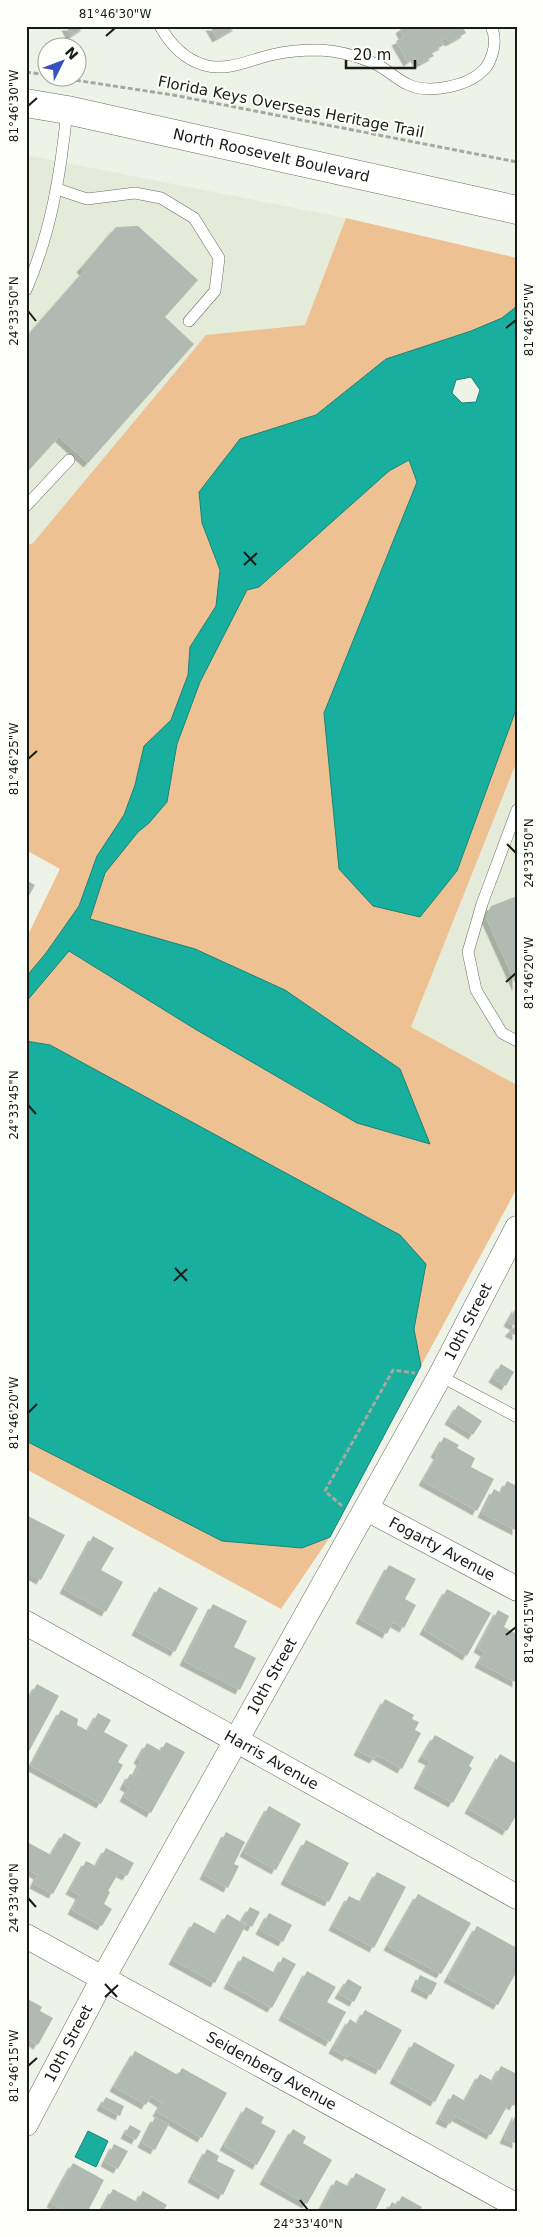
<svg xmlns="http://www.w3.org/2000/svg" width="543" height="2237" font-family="'DejaVu Sans',sans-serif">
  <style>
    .built { fill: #e4ecd9 }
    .green { fill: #eec193 }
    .water { fill: #19af9e; stroke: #198376; fill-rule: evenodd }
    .building { fill: #b0bab3; filter: url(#shadow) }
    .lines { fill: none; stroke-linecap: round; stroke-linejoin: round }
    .lane-casing { stroke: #696d64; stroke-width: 12 }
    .street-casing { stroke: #696d64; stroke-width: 25 }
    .primary-casing { stroke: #696d64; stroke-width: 29 }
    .path { stroke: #a5a9a0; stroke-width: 3; stroke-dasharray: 5 2.5; stroke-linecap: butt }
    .lane { stroke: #fff; stroke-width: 11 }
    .street { stroke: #fff; stroke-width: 24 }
    .primary { stroke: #fff; stroke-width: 28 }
    .ticks { fill: none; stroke: #191b17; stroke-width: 2 }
    .labels { text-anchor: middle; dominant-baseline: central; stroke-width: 4; stroke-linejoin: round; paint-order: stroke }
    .street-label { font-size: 15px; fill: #191b17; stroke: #fdfffa }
    .neatline { fill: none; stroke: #191b17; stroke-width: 2 }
    .ticks-label { font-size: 12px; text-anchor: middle; fill: #191b17 }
  </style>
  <defs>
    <filter id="shadow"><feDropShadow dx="-4.5" dy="4.5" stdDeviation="0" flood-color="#0004"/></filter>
  </defs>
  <rect width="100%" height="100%" fill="#eef3e8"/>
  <g class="built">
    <polygon points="26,155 346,218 305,325 206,335 33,543 26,546"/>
    <polygon points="517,761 517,1085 411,1027"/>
  </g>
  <g class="green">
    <polygon points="346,218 517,258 517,306 502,318 471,331 386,359 316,415 240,439 199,492 202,523 220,570 216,606 190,647 188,675 171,720 144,746 135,785 124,815 97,856 79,906 46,953 26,977 26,939 60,869 26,850 26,546 33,543 206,335 305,325"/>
    <polygon points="410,460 417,482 324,713 420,917 457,872 517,707 517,761 411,1027 517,1085 517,1188 421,1366 414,1329 426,1264 50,1045 26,1041 26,1002 69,951 195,1029 357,1123 430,1144 195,949 90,919 105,873 138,832 149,823 174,767 177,744 200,682 247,590 259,587 389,471"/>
    <polygon points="26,1441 222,1541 302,1548 330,1537 281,1609 26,1469"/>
  </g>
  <g class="water">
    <path d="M517 306V707L457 871 420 917 373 906 339 869 324 713 417 482 409 460 389 471 259 587 247 590 200 682 177 744 167 802 149 823 138 832 105 873 90 919 195 949 285 990 400 1069 430 1144 357 1123 195 1029 69 951 26 1002V977L46 953 79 906 97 856 124 815 135 785 144 746 171 720 188 675 190 647 216 606 220 570 202 523 199 492 240 439 316 415 386 359 471 331 502 318ZM471 377 480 390 476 402 462 403 452 393 456 380Z"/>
    <polygon points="26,1041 50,1045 400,1235 426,1264 414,1329 421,1366 330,1537 302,1548 222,1541 26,1441"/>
    <polygon points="88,2131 108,2141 96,2167 75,2157"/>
  </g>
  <g class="building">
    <polygon points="66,26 86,26 71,36"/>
    <polygon points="210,26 238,26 217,38"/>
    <polygon points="404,26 462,26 466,33 450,42 445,38 441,40 444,45 431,52 434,56 419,64 415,57 408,62 396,41 404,37 400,29"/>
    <polygon points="138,226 198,280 165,317 194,344 88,463 59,437 30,469 26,466 26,337 84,271 81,268 116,227"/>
    <polygon points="26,880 35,885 26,901"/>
    <polygon points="517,896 517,987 486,918 491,906"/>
    <polygon points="517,1306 517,1336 509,1332 515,1326 508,1322"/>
    <polygon points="501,1364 514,1372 506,1386 493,1378"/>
    <polygon points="458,1405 482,1421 473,1435 449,1420"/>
    <polygon points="444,1437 459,1445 457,1448 475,1458 471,1467 494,1479 477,1511 423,1481 438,1455 435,1453"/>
    <polygon points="507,1481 517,1486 517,1531 482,1513 494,1489 501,1493"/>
    <polygon points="26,1515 65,1535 41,1580 26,1572"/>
    <polygon points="93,1536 114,1548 101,1570 123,1582 106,1612 64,1589"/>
    <polygon points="389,1565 416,1579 405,1599 416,1605 404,1628 393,1622 387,1634 360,1619"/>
    <polygon points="159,1587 198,1608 175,1652 136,1631"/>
    <polygon points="447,1589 491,1613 467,1656 424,1630"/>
    <polygon points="213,1604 247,1621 234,1647 256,1658 240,1690 184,1661"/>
    <polygon points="498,1610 509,1616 504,1627 517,1634 515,1639 517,1640 517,1683 479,1663 485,1652 478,1648"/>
    <polygon points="37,1684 59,1696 26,1757 26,1703"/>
    <polygon points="385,1699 414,1715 412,1719 419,1722 415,1730 421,1733 402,1769 377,1755 374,1759 358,1751"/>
    <polygon points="61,1710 78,1719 77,1725 88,1731 98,1713 111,1720 104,1732 128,1745 118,1762 123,1765 101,1804 31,1766"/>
    <polygon points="435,1735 474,1757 469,1766 472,1768 453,1803 418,1784 430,1761 422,1757"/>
    <polygon points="166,1742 185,1752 151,1813 124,1797 129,1788 124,1785 130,1774 134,1776 141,1761 138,1759 147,1743 161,1751"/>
    <polygon points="500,1754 517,1764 517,1814 507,1831 469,1809"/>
    <polygon points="269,1806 301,1824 276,1870 244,1852"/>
    <polygon points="226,1832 245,1842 234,1864 239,1866 228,1888 204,1875"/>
    <polygon points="64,1833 81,1843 53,1894 34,1884 38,1875 26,1868 26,1848 29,1843 51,1855"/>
    <polygon points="306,1840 349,1863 329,1902 285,1880"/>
    <polygon points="106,1848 134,1863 127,1876 119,1872 108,1891 110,1892 104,1904 112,1909 102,1926 72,1910 80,1895 70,1890 86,1861 96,1866"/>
    <polygon points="377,1872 406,1887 374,1948 333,1926 349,1896 361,1902"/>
    <polygon points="418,1894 471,1923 441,1974 388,1946"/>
    <polygon points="250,1907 260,1912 252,1927 242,1921"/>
    <polygon points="269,1913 292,1925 283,1942 260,1930"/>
    <polygon points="227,1914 246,1925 215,1983 173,1960 194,1922 216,1934"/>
    <polygon points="477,1926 517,1948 517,1971 498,2005 448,1978"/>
    <polygon points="243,1956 275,1973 283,1957 296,1964 272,2008 228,1984"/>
    <polygon points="307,1971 336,1987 327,2002 346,2012 330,2042 283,2016"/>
    <polygon points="420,1975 437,1983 431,1995 415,1987"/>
    <polygon points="348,1979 362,1987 354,2002 339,1994"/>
    <polygon points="26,1998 42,2007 40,2011 53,2018 38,2045 26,2038"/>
    <polygon points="365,2010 402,2030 380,2070 349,2054 347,2057 333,2049 350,2019 357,2024"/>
    <polygon points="414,2042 455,2065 435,2102 394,2079"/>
    <polygon points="135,2051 178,2075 182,2068 227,2093 202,2138 157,2112 162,2103 151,2096 146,2105 114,2087"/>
    <polygon points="501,2066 517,2074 517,2100 514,2106 509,2103 491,2135 455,2116 450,2124 440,2119 453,2094 465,2101 480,2074 493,2081"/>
    <polygon points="106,2097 124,2106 120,2116 101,2106"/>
    <polygon points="246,2107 264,2117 261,2123 276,2131 257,2165 224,2146"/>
    <polygon points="517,2112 517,2144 504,2139"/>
    <polygon points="155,2117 169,2124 155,2150 142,2143"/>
    <polygon points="130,2125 141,2131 136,2140 125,2134"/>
    <polygon points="293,2129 306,2137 303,2143 332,2160 307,2204 264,2180"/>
    <polygon points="114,2144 128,2151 118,2169 105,2162"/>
    <polygon points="207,2149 219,2156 217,2161 235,2170 223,2195 192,2178"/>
    <polygon points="73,2163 104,2180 88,2211 66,2211 51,2203"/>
    <polygon points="356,2173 386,2189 375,2211 320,2211 336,2180 348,2186"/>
    <polygon points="113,2189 137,2202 143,2191 167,2205 163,2211 101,2211"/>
    <polygon points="402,2196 422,2207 420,2211 387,2211 392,2202 397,2205"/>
  </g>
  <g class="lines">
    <g class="lane-casing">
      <g id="lane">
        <path d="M160 26C170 44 184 59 204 65 226 72 250 60 271 55 286 51 304 50 320 50 338 51 354 55 371 62 384 66 394 78 407 84 429 95 472 86 487 66 494 54 497 39 491 26"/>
        <polyline points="57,189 87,199 135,193 161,198 194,218 219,258 215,291 189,321"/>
        <path d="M26 290C51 233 61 172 67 110"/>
        <polyline points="26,506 69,460"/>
        <polyline points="517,810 482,904 468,952 476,990 502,1033 517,1041"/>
        <polyline points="440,1376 517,1417"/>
      </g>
    </g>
    <g class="street-casing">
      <g id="street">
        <path id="s1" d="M367 1509 517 1589"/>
        <path id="s2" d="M26 1623 517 1897"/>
        <path id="s3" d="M26 1936 517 2206"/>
        <path id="s4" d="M26 2124 102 1980 440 1376 517 1228"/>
      </g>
    </g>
    <g class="primary-casing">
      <g id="primary">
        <path id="s5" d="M26 103 67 110 517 210"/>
      </g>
    </g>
    <g class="path">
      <polyline points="26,72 48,75"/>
      <polyline points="61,78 173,95 517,162"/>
      <polyline points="342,1506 325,1491 393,1370 415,1373"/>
    </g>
    <use href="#lane" class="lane"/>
    <use href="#street" class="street"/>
    <use href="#primary" class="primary"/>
  </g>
  <path class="ticks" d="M106 36 115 28M28 106 37 98M28 311 36 321M506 328 516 320M244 552 256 565M244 565 257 553M28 759 37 751M507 844 516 853M506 982 516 973M28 1105 36 1114M175 1268 187 1281M174 1281 187 1269M28 1413 37 1404M506 1635 516 1627M28 1898 36 1907M105 1984 117 1997M105 1997 118 1985M28 2066 37 2058M300 2200 308 2210"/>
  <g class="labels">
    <g class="street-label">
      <text transform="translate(291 107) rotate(11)">Florida Keys Overseas Heritage Trail</text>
      <text stroke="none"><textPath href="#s5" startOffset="251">North Roosevelt Boulevard</textPath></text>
      <text stroke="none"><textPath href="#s4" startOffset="916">10th Street</textPath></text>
      <text stroke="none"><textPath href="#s1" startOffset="85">Fogarty Avenue</textPath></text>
      <text stroke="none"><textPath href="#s4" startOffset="511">10th Street</textPath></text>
      <text stroke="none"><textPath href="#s2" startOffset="281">Harris Avenue</textPath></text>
      <text stroke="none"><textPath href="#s4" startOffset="91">10th Street</textPath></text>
      <text stroke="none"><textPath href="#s3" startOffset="280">Seidenberg Avenue</textPath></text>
    </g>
  </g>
  <rect width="543" height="2237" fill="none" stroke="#fdfffa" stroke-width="55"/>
  <g transform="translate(62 62) rotate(48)"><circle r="24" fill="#fdfffa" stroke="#a2a49f"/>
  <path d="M0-4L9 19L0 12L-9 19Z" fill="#3850c2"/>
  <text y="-8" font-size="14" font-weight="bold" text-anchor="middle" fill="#191b17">N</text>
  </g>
  <path d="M346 60v8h69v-8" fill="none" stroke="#191b17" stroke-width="2.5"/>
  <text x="353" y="60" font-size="15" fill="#191b17" stroke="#fdfffa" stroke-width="4" paint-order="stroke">20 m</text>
  <rect x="28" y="28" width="488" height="2182" class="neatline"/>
  <g class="ticks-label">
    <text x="115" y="18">81°46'30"W</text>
    <text transform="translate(14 106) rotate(-90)" y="4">81°46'30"W</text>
    <text transform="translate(14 311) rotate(-90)" y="4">24°33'50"N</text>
    <text transform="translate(529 320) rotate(-90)" y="4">81°46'25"W</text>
    <text transform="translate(14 759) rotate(-90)" y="4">81°46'25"W</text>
    <text transform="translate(529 853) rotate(-90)" y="4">24°33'50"N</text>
    <text transform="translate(529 973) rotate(-90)" y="4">81°46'20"W</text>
    <text transform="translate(14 1105) rotate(-90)" y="4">24°33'45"N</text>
    <text transform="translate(14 1413) rotate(-90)" y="4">81°46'20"W</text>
    <text transform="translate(529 1627) rotate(-90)" y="4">81°46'15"W</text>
    <text transform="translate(14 1898) rotate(-90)" y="4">24°33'40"N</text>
    <text transform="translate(14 2066) rotate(-90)" y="4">81°46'15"W</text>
    <text x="308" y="2228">24°33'40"N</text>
  </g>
</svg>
